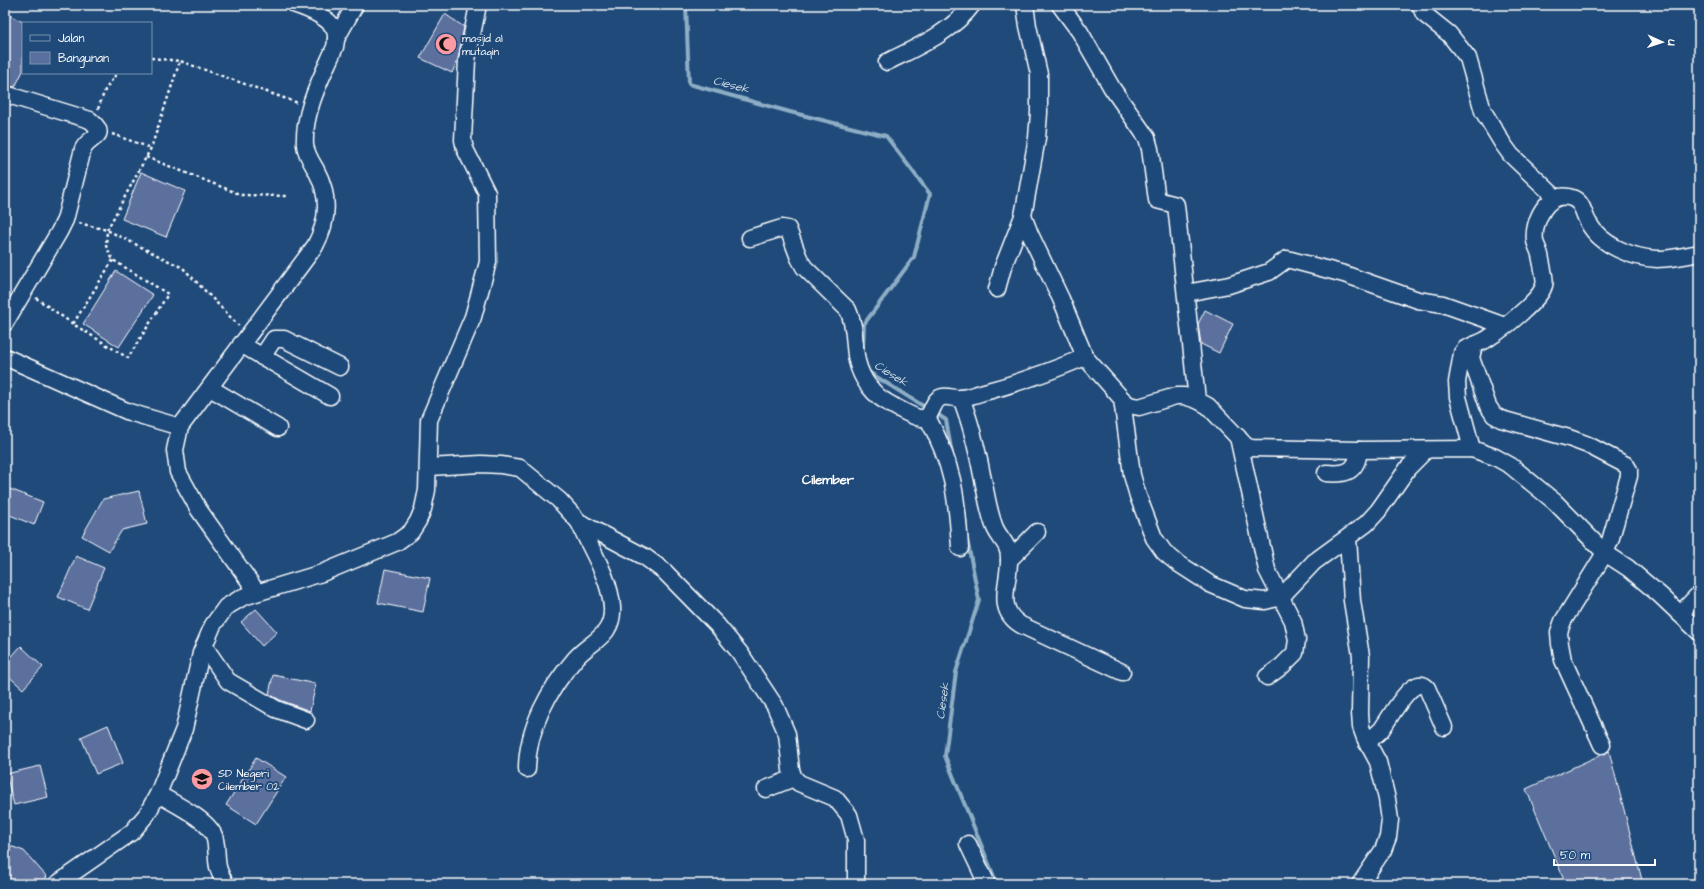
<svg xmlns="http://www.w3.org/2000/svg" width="1704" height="889" font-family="'Architects Daughter',sans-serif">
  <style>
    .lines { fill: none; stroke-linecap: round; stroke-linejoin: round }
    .stream { stroke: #8eaec5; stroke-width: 4 }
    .building { fill: #5b6f9e; stroke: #fff }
    .minor-casing { stroke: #fff; stroke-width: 19 }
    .path { stroke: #fff; stroke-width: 2.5; stroke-dasharray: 3 3; stroke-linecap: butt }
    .minor { stroke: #1f4a7a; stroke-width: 16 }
    .labels { text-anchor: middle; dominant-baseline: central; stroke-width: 4; stroke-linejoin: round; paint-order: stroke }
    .poi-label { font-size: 11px; fill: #fff; stroke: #1f4a7a; text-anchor: start }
    .water-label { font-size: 12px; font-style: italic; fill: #d0dde7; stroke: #1f4a7a }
    .quarter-label { font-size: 13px; font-weight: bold; fill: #fff; stroke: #1f4a7a }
  </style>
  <rect width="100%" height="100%" fill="#1f4a7a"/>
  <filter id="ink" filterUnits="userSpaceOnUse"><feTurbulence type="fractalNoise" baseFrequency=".025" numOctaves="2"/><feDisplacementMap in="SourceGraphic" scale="8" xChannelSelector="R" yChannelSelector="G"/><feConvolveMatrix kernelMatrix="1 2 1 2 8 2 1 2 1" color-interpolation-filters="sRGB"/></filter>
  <g filter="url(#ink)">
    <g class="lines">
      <g class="stream">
        <polyline points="686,5 689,84 790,112 886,136 930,194 914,257 864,324 863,349"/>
        <polyline points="867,371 928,409"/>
        <polyline points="934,412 946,420 952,454"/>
        <polyline points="966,534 979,600 956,672 945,756 997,884"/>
      </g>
    </g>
    <g class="building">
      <polygon points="5,13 23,22 23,71 15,87 5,85"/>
      <polygon points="445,14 464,27 458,59 452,73 420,58"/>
      <polygon points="141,172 185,191 166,237 122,219"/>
      <polygon points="116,271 153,295 119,347 83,324"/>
      <polygon points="1205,310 1233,324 1219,353 1201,344 1198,324"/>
      <polygon points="5,487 43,502 34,525 5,513"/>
      <polygon points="139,491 147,524 122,530 109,551 82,536 103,499"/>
      <polygon points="76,556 104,568 87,609 58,597"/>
      <polygon points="385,569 430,578 423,612 378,603"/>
      <polygon points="256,609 277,632 262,646 241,622"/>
      <polygon points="21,646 43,667 23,689 5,673 5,664"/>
      <polygon points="273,675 316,684 310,711 280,700 269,694"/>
      <polygon points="108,725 123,763 96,774 81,737"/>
      <polygon points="1609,751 1643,884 1566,884 1526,789"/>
      <polygon points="256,758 286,777 256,824 226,805"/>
      <polygon points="40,766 48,797 14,805 6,774"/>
      <polygon points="5,844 24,851 47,877 38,884 5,884"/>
    </g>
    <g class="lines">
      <g class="minor-casing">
        <g id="minor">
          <polyline points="1025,5 1028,26 1039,74 1039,113 1037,138 1023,216 1030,234 1061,299 1085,357 1122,399 1129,405 1139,407 1176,396 1184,396 1197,400 1208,406 1246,446 1251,448 1359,450 1472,449 1495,457 1511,466 1555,502 1605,553 1628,568 1660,595 1699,632"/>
          <polyline points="1060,5 1080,32 1112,88 1147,138 1150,149 1157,200 1176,205 1197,400"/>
          <polyline points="1420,5 1424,14 1449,34 1468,58 1483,111 1503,144 1511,155 1556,198"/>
          <polyline points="336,39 355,5"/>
          <path d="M887 62C917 47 952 32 972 5"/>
          <path d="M5 94 90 120C110 137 90 135 83 149L65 220 59 232 5 323"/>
          <path d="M750 238 782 228 788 229 799 258 804 267 848 310C860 336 848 357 868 385 871 388 873 392 876 394 881 400 914 418 921 418 935 418 930 399 943 397 949 396 955 399 961 398 970 397 979 393 988 391 1021 382 1054 370 1085 357"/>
          <polyline points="997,289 1003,267 1023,216"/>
          <polyline points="1186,293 1229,285 1269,272 1287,259 1344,274 1418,300 1443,304 1505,326"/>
          <polyline points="241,344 330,396"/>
          <polyline points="5,357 129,412 180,427"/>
          <polyline points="262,357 274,339 284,339 340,367"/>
          <polyline points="210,388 278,428"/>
          <path d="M961 398C971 423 977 449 982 475 986 492 988 511 995 528 1001 541 1010 544 1009 561 1009 585 995 609 1021 625L1122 672"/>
          <polyline points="1122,399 1132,475 1138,496 1154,538 1164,552 1176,562 1210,584 1245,599 1265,601 1281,597 1314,562 1366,524 1378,511 1408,468 1426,450"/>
          <path d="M927 417C953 463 957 497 960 548"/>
          <polyline points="1238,437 1267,570 1293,621 1297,640 1295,653 1282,666 1267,677"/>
          <polyline points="1472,449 1458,397 1457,382 1462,353 1465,349 1474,345"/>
          <polyline points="429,467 481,464 501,465 520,468 559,500 579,522 645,557 664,571 717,625 740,653 775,706 787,734 791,770 794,778 799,783 835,798 849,815 856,840 856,884"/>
          <path d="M1326 473C1346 475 1357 472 1359 450"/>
          <polyline points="1348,538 1352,601 1361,656 1360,713 1361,727 1365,738 1378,762 1387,799 1390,820 1388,837 1383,850 1360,884"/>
          <polyline points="1009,560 1037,532"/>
          <path d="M257 592 199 510 178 472 175 450 180 427 315 246C329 220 330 196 316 170 312 163 306 154 305 145 303 111 322 77 335 47 336 42 337 36 335 31 331 18 308 9 296 5"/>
          <polyline points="1680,614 1699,594"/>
          <polyline points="204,646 228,681 276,709 306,720"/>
          <path d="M1367 743C1372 738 1377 734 1381 730 1389 720 1413 672 1427 688L1444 727"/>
          <path d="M1602 745 1563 660 1560 644 1559 632 1563 621 1605 553 1610 541 1629 476V470L1626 465 1588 445 1569 438 1501 419 1494 415 1488 406 1471 358 1474 345C1479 343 1485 341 1490 337 1503 329 1538 301 1543 288 1546 283 1544 276 1543 270 1542 265 1541 260 1540 255 1539 250 1536 246 1535 241 1532 222 1548 189 1572 198 1583 202 1583 213 1588 222 1600 245 1632 258 1657 259 1671 259 1685 256 1699 253"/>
          <path d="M527 769C527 729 549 689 575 659 590 641 614 637 612 607 610 577 590 549 579 522"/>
          <polyline points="766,789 794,778"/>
          <path d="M158 794C173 803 212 821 215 839 219 859 213 864 226 884"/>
          <polyline points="968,844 987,884"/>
          <polyline points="57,884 132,832 147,814 158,794 184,729 201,653 213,625 226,607 243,597 322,573 397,542 411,532 418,521 423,509 427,490 429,420 473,317 488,262 487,193 465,149 463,140 467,60 478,5"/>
        </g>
      </g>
      <g class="path">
        <polyline points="151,58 180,61 298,103"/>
        <polyline points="98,109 105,90 117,73"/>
        <polyline points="112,134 151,148"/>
        <polyline points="146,157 242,195 287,196"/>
        <polyline points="79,223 107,230 183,268 239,326"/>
        <polyline points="113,260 73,324 128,358 168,294 113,260 106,246 107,230 151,148 180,61"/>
        <polyline points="36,298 73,324"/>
      </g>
      <use href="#minor" class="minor"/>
    </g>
  </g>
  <defs>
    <g id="mosque-disc" transform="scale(1.15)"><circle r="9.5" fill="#ff9aa2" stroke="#1f4a7a"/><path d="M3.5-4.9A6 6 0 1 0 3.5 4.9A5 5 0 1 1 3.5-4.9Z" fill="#111"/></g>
    <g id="school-disc" transform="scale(1.15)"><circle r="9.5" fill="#ff9aa2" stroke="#1f4a7a"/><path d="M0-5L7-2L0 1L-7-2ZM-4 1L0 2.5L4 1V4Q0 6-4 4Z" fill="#111"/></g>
  </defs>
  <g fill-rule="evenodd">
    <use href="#mosque-disc" x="446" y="44"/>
    <use href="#school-disc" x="202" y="779"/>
  </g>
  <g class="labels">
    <g class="poi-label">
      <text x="462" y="38">masjid al<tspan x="462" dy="13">mutaqin</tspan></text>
      <text x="218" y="773">SD Negeri<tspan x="218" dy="13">Cilember 02</tspan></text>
    </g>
    <g class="water-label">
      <text transform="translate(731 85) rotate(15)">Ciesek</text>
      <text transform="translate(891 374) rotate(32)">Ciesek</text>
      <text transform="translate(943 701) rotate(-82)">Ciesek</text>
    </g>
    <g class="quarter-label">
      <text x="828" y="480">Cilember</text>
    </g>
  </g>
  <rect width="1704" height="889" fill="none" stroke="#1f4a7a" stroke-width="20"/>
  <rect x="10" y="10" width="1684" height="869" fill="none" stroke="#fff" stroke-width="1.5" filter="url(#ink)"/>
  <rect x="22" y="22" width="130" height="52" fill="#1f4a7a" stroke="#7992af"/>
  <rect x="30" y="35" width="20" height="6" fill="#1f4a7a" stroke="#7992af"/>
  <text x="58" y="42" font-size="12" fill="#ffffff">Jalan</text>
  <rect x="30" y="52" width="20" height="12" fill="#5b6f9e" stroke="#7992af"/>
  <text x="58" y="62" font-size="12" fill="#ffffff">Bangunan</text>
  <g transform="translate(1662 42) rotate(93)" stroke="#1f4a7a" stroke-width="3" paint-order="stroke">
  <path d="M0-3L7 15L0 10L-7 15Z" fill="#ffffff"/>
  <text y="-6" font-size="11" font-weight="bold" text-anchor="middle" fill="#ffffff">U</text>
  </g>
  <path d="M1554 859v6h101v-6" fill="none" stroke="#ffffff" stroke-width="2"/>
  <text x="1560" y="859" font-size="12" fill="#ffffff" stroke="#1f4a7a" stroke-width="3" paint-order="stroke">50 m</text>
</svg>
